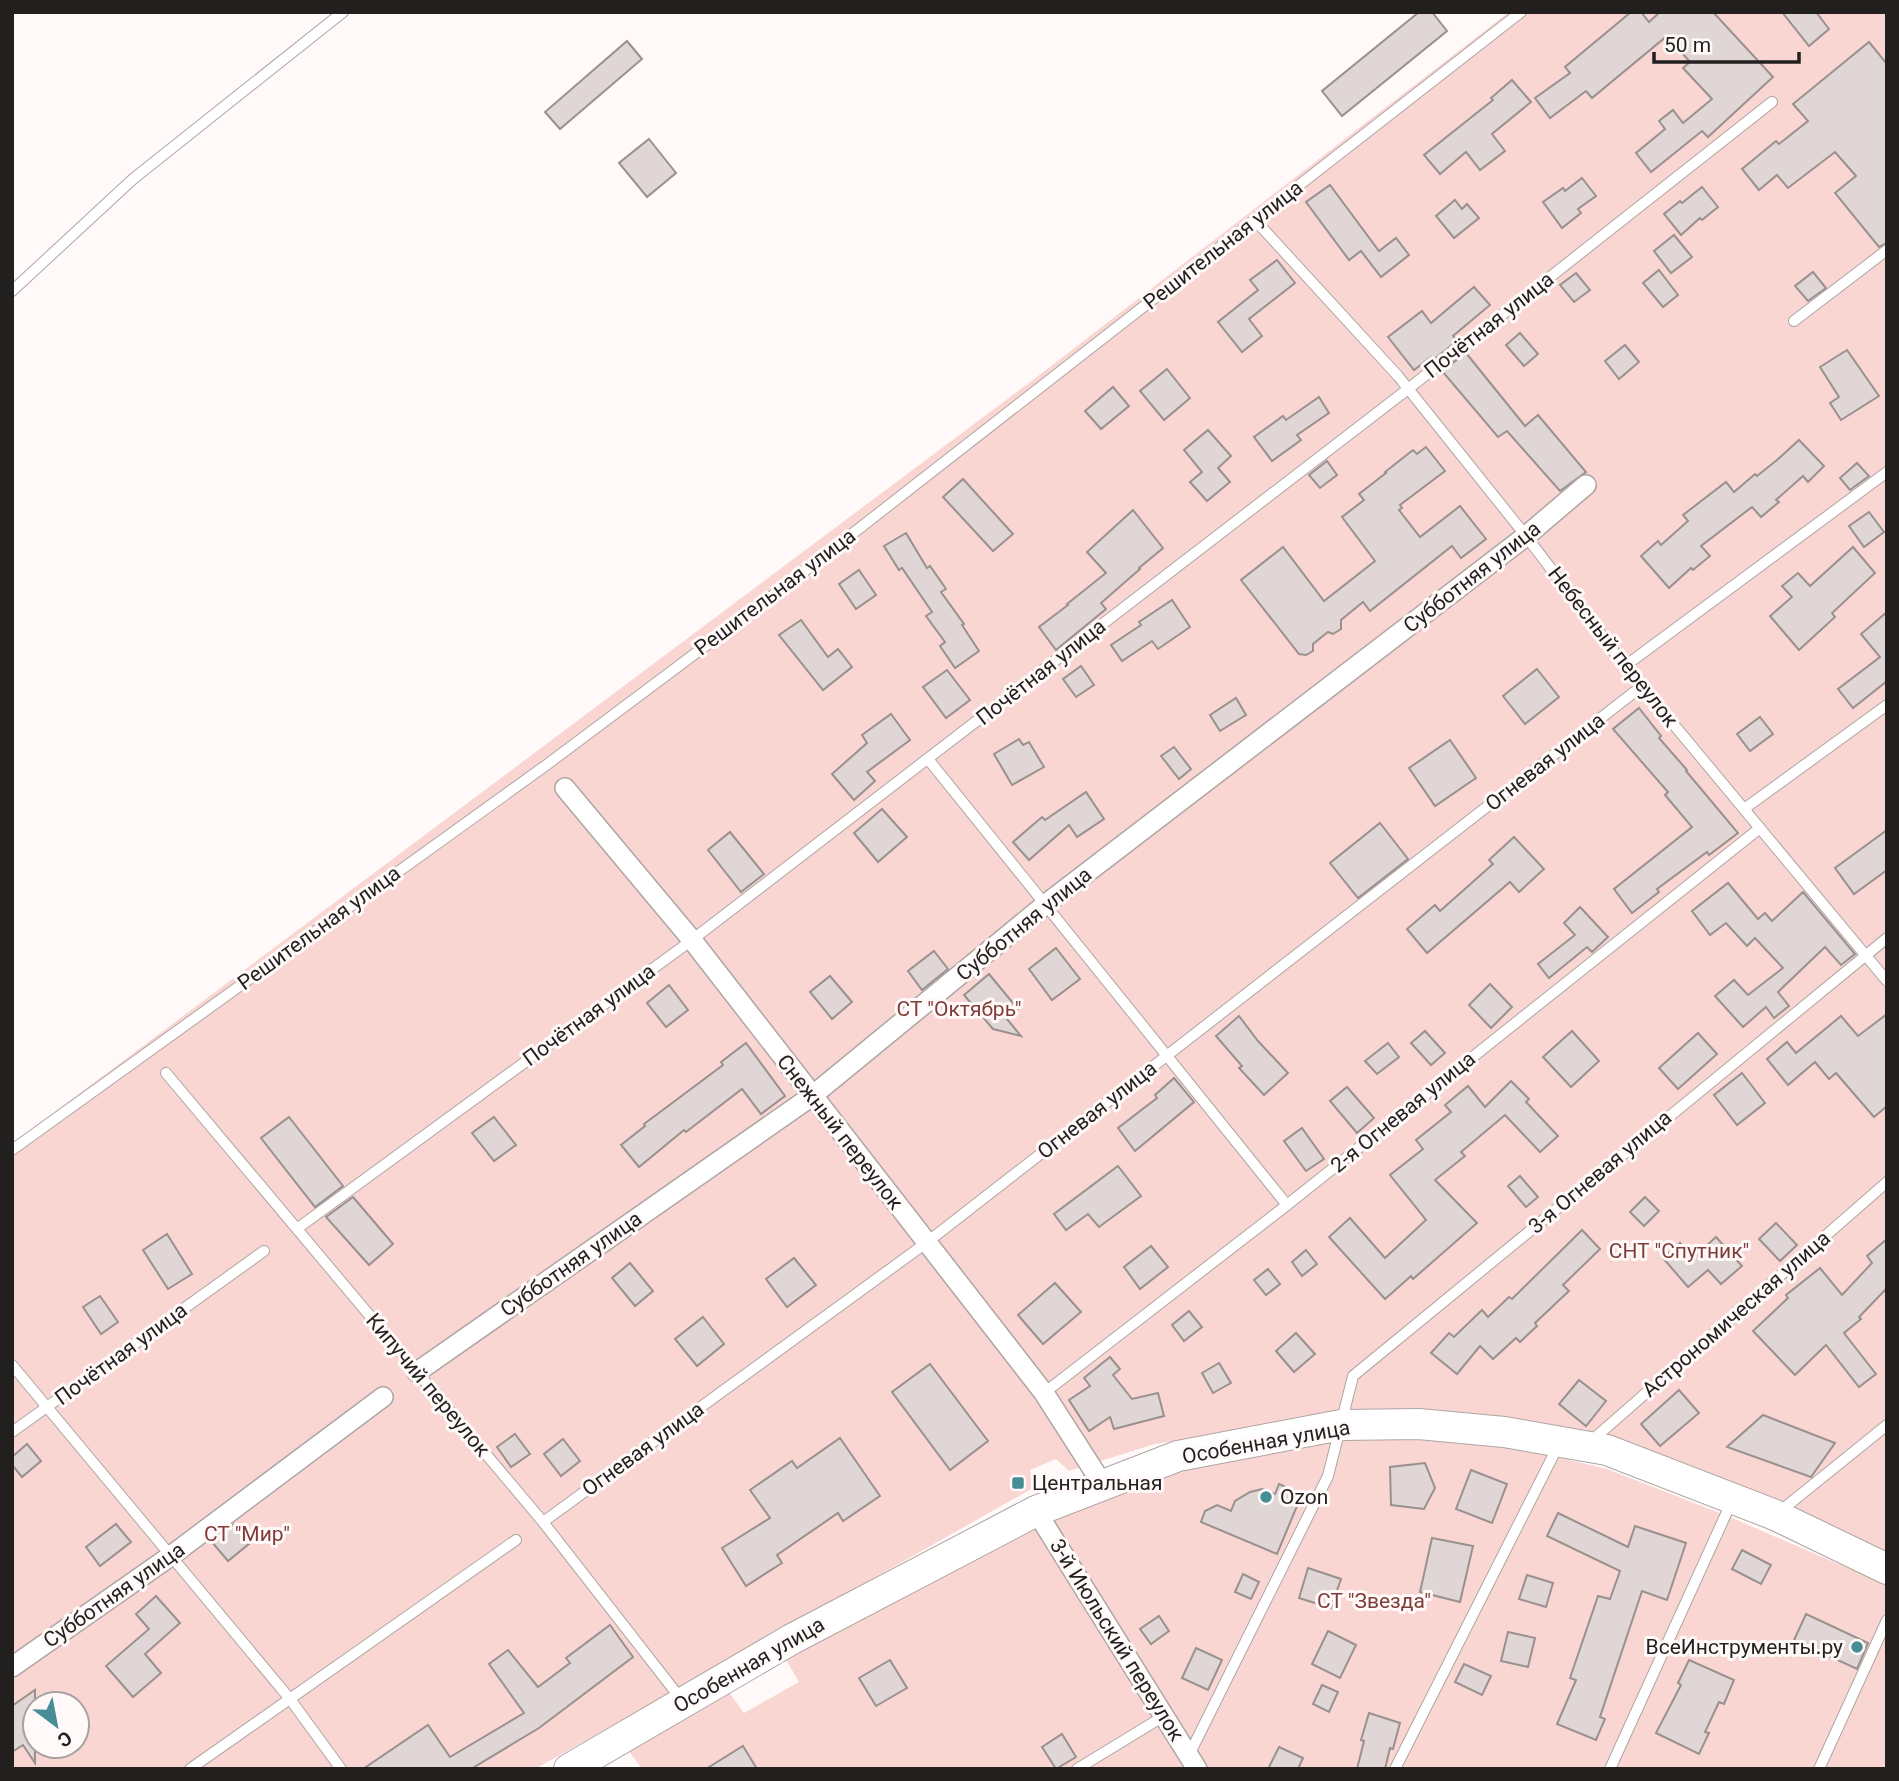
<svg xmlns="http://www.w3.org/2000/svg" width="1899" height="1781" font-family="Roboto,sans-serif">
  <style>
    .green { fill: #fad6d2; fill-rule: evenodd }
    .building { fill: #dfd6d5; stroke: #99908f; stroke-width: 2 }
    .lines { fill: none; stroke-linecap: round; stroke-linejoin: round }
    .lane-casing { stroke: #aea5a4; stroke-width: 12 }
    .street-casing { stroke: #aea5a4; stroke-width: 22 }
    .primary-casing { stroke: #aea5a4; stroke-width: 32 }
    .lane { stroke: #fff; stroke-width: 10 }
    .street { stroke: #fff; stroke-width: 19 }
    .primary { stroke: #fff; stroke-width: 30 }
    .poi-dot { fill: #468d95; stroke: #fffaf9; stroke-width: 2.5 }
    .labels { text-anchor: middle; dominant-baseline: central; stroke-width: 6; stroke-linejoin: round; paint-order: stroke }
    .street-label { font-size: 21px; fill: #221f1f; stroke: #fffaf9 }
    .park-label { font-size: 21px; fill: #7f3d38; stroke: #fffaf9 }
    .poi-label { font-size: 21px; fill: #221f1f; stroke: #fffaf9; text-anchor: start }
  </style>
  <rect width="100%" height="100%" fill="#fffaf9"/>
  <g class="green">
    <path d="M1509 12H1887V1553L1608 1447 1247 1429 1155 1444 1069 1471 1056 1459 1030 1470 1035 1487 535 1769H12V1144L1046 370ZM35 1704H77V1746H35Z"/>
    <polygon points="1346,1432 1475,1437 1607,1469 1730,1517 1887,1585 1887,1769 642,1769 616,1733 720,1680 744,1713 799,1682 778,1646 1042,1506 1257,1445"/>
  </g>
  <g class="building">
    <polygon points="1419,12 1432,12 1447,31 1342,116 1322,91"/>
    <polygon points="1631,12 1641,12 1649,22 1660,12 1713,12 1773,77 1708,137 1702,131 1651,172 1636,153 1665,129 1659,121 1673,110 1683,123 1712,99 1683,68 1690,62 1667,36 1592,98 1586,91 1550,118 1535,98 1570,73 1565,67"/>
    <polygon points="1782,12 1816,12 1829,29 1809,46"/>
    <polygon points="627,41 642,59 560,129 545,112"/>
    <polygon points="1869,42 1887,64 1887,243 1879,247 1835,193 1856,176 1835,152 1788,188 1777,175 1759,190 1742,169 1776,141 1779,144 1808,121 1793,104"/>
    <polygon points="1512,80 1531,102 1492,134 1505,151 1480,170 1466,152 1440,174 1424,155 1493,100 1491,98"/>
    <polygon points="649,139 676,173 647,197 619,163"/>
    <polygon points="1582,178 1596,196 1578,209 1581,213 1562,228 1543,202 1563,188 1565,191"/>
    <polygon points="1330,185 1379,251 1396,238 1409,255 1381,277 1361,251 1349,260 1306,202"/>
    <polygon points="1702,187 1718,207 1702,220 1700,218 1681,235 1664,214 1680,201 1682,203"/>
    <polygon points="1455,200 1462,209 1467,204 1479,218 1454,238 1436,216"/>
    <polygon points="1674,235 1692,257 1671,273 1654,251"/>
    <polygon points="1277,260 1295,283 1249,319 1262,336 1242,352 1218,322 1258,290 1250,280"/>
    <polygon points="1659,270 1678,295 1663,307 1643,283"/>
    <polygon points="1813,272 1826,288 1808,301 1795,286"/>
    <polygon points="1576,273 1590,290 1574,302 1560,285"/>
    <polygon points="1474,287 1490,305 1453,336 1457,341 1433,360 1431,357 1414,370 1388,337 1422,311 1431,323"/>
    <polygon points="1520,333 1538,354 1524,366 1506,345"/>
    <polygon points="1625,345 1639,362 1619,379 1605,361"/>
    <polygon points="1847,350 1879,396 1841,420 1830,403 1839,397 1820,367"/>
    <polygon points="1466,353 1525,426 1538,415 1586,472 1560,491 1507,431 1498,437 1442,371"/>
    <polygon points="1167,369 1190,398 1164,420 1140,391"/>
    <polygon points="1113,387 1129,406 1101,429 1085,411"/>
    <polygon points="1319,397 1329,413 1297,435 1301,440 1272,461 1254,437 1283,416 1286,420"/>
    <polygon points="1208,430 1231,456 1218,468 1230,482 1207,501 1190,482 1202,472 1184,450"/>
    <polygon points="1799,440 1824,466 1808,482 1803,476 1776,500 1779,502 1761,517 1752,507 1701,546 1710,556 1693,570 1691,568 1669,588 1641,556 1658,541 1661,545 1688,521 1683,515 1726,482 1734,492 1755,474 1757,476 1777,460"/>
    <polygon points="1426,447 1445,471 1400,505 1402,508 1399,510 1420,537 1460,506 1486,539 1461,558 1452,546 1370,611 1363,602 1341,620 1341,629 1333,634 1328,632 1313,644 1313,651 1306,655 1299,654 1241,580 1283,547 1324,601 1375,561 1342,517 1364,500 1359,494 1386,473 1385,472 1413,450 1417,454"/>
    <polygon points="1327,461 1337,475 1320,488 1309,475"/>
    <polygon points="1857,463 1869,476 1850,490 1840,478"/>
    <polygon points="963,479 1013,534 993,551 943,497"/>
    <polygon points="1133,510 1163,548 1139,568 1140,569 1101,603 1106,609 1056,650 1039,627 1068,605 1067,604 1106,573 1087,552"/>
    <polygon points="1869,512 1884,532 1864,547 1849,526"/>
    <polygon points="906,533 927,568 930,566 946,589 941,592 964,624 962,625 979,651 955,668 940,646 945,642 926,616 932,612 902,568 899,570 884,546"/>
    <polygon points="1853,547 1875,573 1832,613 1835,617 1799,650 1770,616 1792,597 1782,586 1798,573 1810,586"/>
    <polygon points="859,570 876,595 856,609 839,584"/>
    <polygon points="1172,600 1190,627 1158,649 1152,641 1122,661 1111,645 1141,625 1139,622"/>
    <polygon points="1887,612 1887,681 1853,708 1838,689 1880,657 1861,634"/>
    <polygon points="801,620 828,657 838,649 852,667 823,690 779,635"/>
    <polygon points="1081,666 1094,685 1076,697 1063,679"/>
    <polygon points="1537,669 1559,697 1525,724 1503,696"/>
    <polygon points="947,670 970,700 946,718 923,687"/>
    <polygon points="1236,698 1246,715 1220,731 1210,715"/>
    <polygon points="1639,708 1661,736 1659,738 1687,770 1686,771 1738,833 1709,855 1707,852 1657,889 1659,892 1632,913 1614,889 1692,827 1665,795 1668,792 1613,729"/>
    <polygon points="891,714 910,740 867,772 875,781 854,800 832,774 867,743 862,735"/>
    <polygon points="1760,717 1773,734 1750,751 1737,734"/>
    <polygon points="1019,739 1023,745 1029,742 1044,767 1012,785 994,754"/>
    <polygon points="1450,740 1476,778 1435,806 1409,768"/>
    <polygon points="1174,747 1191,769 1179,779 1161,756"/>
    <polygon points="1086,792 1104,819 1077,837 1069,825 1029,860 1013,842 1042,817 1045,820"/>
    <polygon points="882,809 907,837 878,862 854,833"/>
    <polygon points="1380,823 1408,859 1358,898 1330,863"/>
    <polygon points="1887,830 1887,870 1854,894 1835,868"/>
    <polygon points="730,832 764,874 741,892 708,850"/>
    <polygon points="1514,837 1544,869 1519,892 1510,882 1427,953 1407,929 1435,905 1440,911 1493,864 1489,860"/>
    <polygon points="1728,883 1758,919 1765,913 1772,921 1803,892 1855,954 1841,965 1825,947 1778,992 1789,1006 1774,1018 1766,1007 1743,1027 1715,996 1734,980 1748,995 1783,968 1755,938 1747,946 1726,923 1710,935 1692,911"/>
    <polygon points="1580,907 1608,937 1592,952 1587,947 1549,978 1538,964 1575,935 1564,923"/>
    <polygon points="1056,948 1080,979 1052,1000 1029,969"/>
    <polygon points="934,951 948,969 922,990 908,971"/>
    <polygon points="989,974 1018,1009 1006,1018 1021,1036 993,1029 964,995"/>
    <polygon points="830,976 852,1002 832,1019 810,992"/>
    <polygon points="1490,984 1512,1007 1491,1028 1469,1005"/>
    <polygon points="669,985 688,1010 666,1027 647,1003"/>
    <polygon points="1887,1014 1887,1106 1874,1117 1836,1073 1829,1079 1815,1062 1788,1085 1767,1059 1787,1042 1796,1053 1841,1016 1858,1036"/>
    <polygon points="1239,1016 1258,1041 1288,1073 1264,1095 1239,1068 1242,1066 1216,1036"/>
    <polygon points="1425,1031 1445,1053 1431,1065 1411,1043"/>
    <polygon points="1572,1031 1599,1061 1571,1087 1543,1057"/>
    <polygon points="1698,1033 1717,1054 1678,1089 1659,1068"/>
    <polygon points="746,1043 785,1096 761,1114 742,1089 686,1132 684,1130 639,1167 621,1145 645,1126 644,1124 723,1065 721,1062"/>
    <polygon points="1388,1043 1399,1057 1377,1074 1365,1061"/>
    <polygon points="1742,1073 1765,1103 1737,1125 1714,1095"/>
    <polygon points="1174,1078 1194,1102 1135,1151 1118,1128 1157,1098 1155,1095"/>
    <polygon points="1511,1081 1529,1099 1526,1102 1558,1136 1540,1152 1505,1115 1461,1152 1465,1156 1435,1180 1477,1223 1413,1279 1411,1276 1385,1299 1329,1237 1350,1218 1385,1258 1426,1220 1390,1175 1423,1149 1416,1140 1451,1112 1445,1105 1468,1086 1485,1107"/>
    <polygon points="1347,1087 1374,1118 1357,1133 1330,1101"/>
    <polygon points="289,1117 343,1186 315,1207 261,1138"/>
    <polygon points="494,1117 516,1145 494,1161 472,1133"/>
    <polygon points="1302,1128 1324,1159 1306,1171 1284,1141"/>
    <polygon points="1118,1166 1141,1196 1099,1227 1088,1214 1066,1230 1054,1214"/>
    <polygon points="1520,1176 1538,1197 1526,1207 1508,1186"/>
    <polygon points="353,1197 393,1244 369,1265 326,1217"/>
    <polygon points="1645,1197 1659,1211 1644,1226 1630,1212"/>
    <polygon points="1776,1223 1797,1245 1780,1261 1759,1239"/>
    <polygon points="1582,1230 1600,1249 1563,1285 1569,1291 1535,1323 1537,1326 1520,1342 1516,1338 1493,1359 1480,1346 1457,1374 1431,1353 1449,1333 1454,1337 1482,1310 1488,1317 1509,1297 1512,1299"/>
    <polygon points="167,1234 192,1274 168,1289 143,1250"/>
    <polygon points="1716,1237 1742,1266 1721,1284 1708,1270 1688,1287 1663,1258 1680,1243 1693,1258"/>
    <polygon points="1887,1239 1887,1288 1859,1317 1861,1319 1844,1333 1876,1374 1859,1387 1826,1345 1795,1375 1753,1331 1788,1298 1786,1295 1820,1268 1842,1295 1872,1263 1867,1256"/>
    <polygon points="1151,1246 1168,1267 1140,1289 1124,1267"/>
    <polygon points="1306,1250 1317,1264 1302,1276 1292,1262"/>
    <polygon points="794,1258 816,1285 787,1307 766,1279"/>
    <polygon points="630,1263 653,1291 635,1306 612,1278"/>
    <polygon points="1268,1269 1280,1284 1266,1295 1254,1280"/>
    <polygon points="1055,1283 1081,1312 1043,1344 1018,1315"/>
    <polygon points="100,1296 118,1322 101,1334 83,1307"/>
    <polygon points="1189,1311 1202,1327 1184,1341 1172,1325"/>
    <polygon points="703,1317 724,1344 697,1366 675,1339"/>
    <polygon points="1296,1333 1315,1354 1294,1372 1276,1351"/>
    <polygon points="1110,1357 1120,1369 1113,1375 1132,1399 1158,1393 1164,1416 1114,1429 1110,1417 1089,1431 1069,1400 1090,1386 1084,1378"/>
    <polygon points="1219,1363 1231,1383 1213,1393 1202,1373"/>
    <polygon points="930,1364 988,1441 950,1470 892,1392"/>
    <polygon points="1579,1380 1606,1401 1586,1426 1559,1404"/>
    <polygon points="1679,1390 1699,1413 1660,1446 1641,1424"/>
    <polygon points="1763,1415 1835,1443 1811,1477 1727,1447"/>
    <polygon points="515,1434 530,1454 511,1467 497,1447"/>
    <polygon points="840,1438 880,1496 843,1521 838,1513 777,1555 782,1563 746,1586 722,1548 770,1518 750,1490 792,1461 797,1468"/>
    <polygon points="563,1439 580,1461 561,1476 544,1454"/>
    <polygon points="27,1444 41,1461 22,1477 12,1465 12,1457"/>
    <polygon points="1425,1463 1435,1488 1424,1509 1391,1505 1390,1467"/>
    <polygon points="1471,1470 1507,1484 1492,1523 1456,1509"/>
    <polygon points="1279,1484 1302,1494 1277,1554 1201,1522 1205,1511 1217,1505 1231,1511 1235,1501 1250,1492 1262,1489 1275,1494"/>
    <polygon points="1558,1513 1628,1547 1635,1526 1686,1543 1667,1600 1642,1591 1600,1717 1605,1719 1596,1740 1557,1724 1576,1680 1570,1678 1598,1596 1610,1599 1620,1571 1547,1536"/>
    <polygon points="116,1524 131,1542 100,1566 86,1547"/>
    <polygon points="234,1524 250,1543 228,1561 211,1541"/>
    <polygon points="1432,1538 1473,1546 1460,1602 1420,1592"/>
    <polygon points="1742,1550 1771,1565 1761,1584 1732,1569"/>
    <polygon points="1308,1568 1341,1579 1331,1608 1299,1598"/>
    <polygon points="1243,1574 1259,1582 1251,1599 1235,1592"/>
    <polygon points="1527,1575 1553,1583 1546,1607 1519,1599"/>
    <polygon points="156,1596 180,1623 145,1654 161,1673 133,1697 106,1666 149,1629 136,1614"/>
    <polygon points="1806,1614 1868,1643 1857,1669 1794,1640"/>
    <polygon points="1159,1616 1169,1631 1151,1644 1140,1629"/>
    <polygon points="610,1625 633,1657 539,1728 471,1769 363,1769 428,1725 450,1757 524,1713 489,1664 508,1650 538,1687 570,1663 566,1658"/>
    <polygon points="1328,1631 1356,1645 1340,1678 1312,1664"/>
    <polygon points="1508,1632 1535,1638 1528,1667 1501,1661"/>
    <polygon points="1196,1648 1222,1660 1208,1690 1182,1678"/>
    <polygon points="890,1660 907,1688 876,1706 859,1678"/>
    <polygon points="1689,1660 1734,1680 1724,1704 1719,1702 1705,1732 1709,1733 1699,1754 1656,1733 1681,1685 1678,1683"/>
    <polygon points="1464,1664 1491,1676 1482,1695 1455,1682"/>
    <polygon points="1322,1685 1338,1692 1329,1712 1313,1704"/>
    <polygon points="35,1690 35,1763 23,1745 12,1752 12,1706"/>
    <polygon points="1369,1713 1400,1723 1393,1749 1390,1748 1385,1769 1357,1769 1364,1741 1361,1740"/>
    <polygon points="1062,1734 1076,1757 1056,1769 1042,1747"/>
    <polygon points="743,1746 757,1769 706,1769"/>
    <polygon points="1279,1747 1303,1758 1298,1769 1268,1769"/>
  </g>
  <g class="lines">
    <g class="lane-casing">
      <g id="lane">
        <polyline points="1255,220 1398,376 1526,536 1625,666 1887,981"/>
        <polyline points="12,291 133,179 343,12"/>
        <polyline points="1794,321 1887,250"/>
        <polyline points="1625,666 1887,472"/>
        <polyline points="928,759 1287,1205"/>
        <polyline points="1744,809 1887,705"/>
        <polyline points="166,1073 543,1522 681,1699"/>
        <polyline points="12,1150 545,766 788,584 1521,12"/>
        <polyline points="298,1228 692,940 1408,389 1772,102"/>
        <polyline points="12,1365 290,1699 341,1769"/>
        <polyline points="1044,1393 1287,1205 1760,828"/>
        <polyline points="12,1432 264,1251"/>
        <polyline points="1590,1442 1887,1182"/>
        <polyline points="1778,1513 1887,1425"/>
        <polyline points="543,1522 926,1243 1642,686"/>
        <polyline points="1189,1755 1328,1476 1353,1376 1887,938"/>
        <polyline points="190,1769 516,1540"/>
        <polyline points="1077,1769 1164,1716"/>
        <polyline points="1395,1769 1559,1444"/>
        <polyline points="1610,1769 1731,1503"/>
        <polyline points="1819,1769 1887,1620"/>
      </g>
    </g>
    <g class="street-casing">
      <g id="street">
        <polyline points="565,788 692,940 1044,1393 1103,1485"/>
        <polyline points="417,1372 812,1096 1046,904 1526,536 1586,485"/>
        <polyline points="1036,1511 1197,1769"/>
        <polyline points="12,1667 172,1555 383,1397"/>
      </g>
    </g>
    <g class="primary-casing">
      <polyline id="primary" points="569,1769 792,1639 1036,1511 1178,1456 1341,1425 1419,1424 1504,1432 1607,1450 1775,1515 1887,1569"/>
    </g>
    <use href="#lane" class="lane"/>
    <use href="#street" class="street"/>
    <use href="#primary" class="primary"/>
  </g>
  <g class="poi-dot">
    <rect x="1011" y="1476" width="14" height="14" rx="3.5"/>
    <circle cx="1266" cy="1497" r="7"/>
    <circle cx="1857" cy="1647" r="7"/>
  </g>
  <g class="labels">
    <g class="street-label">
      <text transform="translate(1223 245) rotate(-38)">Решительная улица</text>
      <text transform="translate(1489 325) rotate(-38)">Почётная улица</text>
      <text transform="translate(1472 577) rotate(-38)">Субботняя улица</text>
      <text transform="translate(775 592) rotate(-37)">Решительная улица</text>
      <text transform="translate(1613 647) rotate(52)">Небесный переулок</text>
      <text transform="translate(1041 672) rotate(-38)">Почётная улица</text>
      <text transform="translate(1545 762) rotate(-38)">Огневая улица</text>
      <text transform="translate(1024 924) rotate(-39)">Субботняя улица</text>
      <text transform="translate(319 928) rotate(-36)">Решительная улица</text>
      <text transform="translate(589 1015) rotate(-36)">Почётная улица</text>
      <text transform="translate(1097 1110) rotate(-38)">Огневая улица</text>
      <text transform="translate(1403 1112) rotate(-39)">2-я Огневая улица</text>
      <text transform="translate(840 1132) rotate(52)">Снежный переулок</text>
      <text transform="translate(1600 1172) rotate(-40)">3-я Огневая улица</text>
      <text transform="translate(571 1264) rotate(-35)">Субботняя улица</text>
      <text transform="translate(1736 1314) rotate(-41)">Астрономическая улица</text>
      <text transform="translate(121 1354) rotate(-36)">Почётная улица</text>
      <text transform="translate(428 1385) rotate(50)">Кипучий переулок</text>
      <text transform="translate(1266 1442) rotate(-10)">Особенная улица</text>
      <text transform="translate(643 1449) rotate(-36)">Огневая улица</text>
      <text transform="translate(114 1595) rotate(-35)">Субботняя улица</text>
      <text transform="translate(1117 1640) rotate(58)">3-й Июльский переулок</text>
      <text transform="translate(749 1665) rotate(-30)">Особенная улица</text>
    </g>
    <g class="park-label">
      <text x="959" y="1009">СТ "Октябрь"</text>
      <text x="1679" y="1251">СНТ "Спутник"</text>
      <text x="247" y="1534">СТ "Мир"</text>
      <text x="1374" y="1601">СТ "Звезда"</text>
    </g>
    <g class="poi-label">
      <text x="1032" y="1483">Центральная</text>
      <text x="1280" y="1497">Ozon</text>
      <text x="1843" y="1647" text-anchor="end">ВсеИнструменты.ру</text>
    </g>
  </g>
  <rect width="1899" height="1781" fill="none" stroke="#221f1f" stroke-width="28"/>
  <g transform="translate(56 1725) rotate(148)"><circle r="33" fill="#fffaf9" stroke="#a7a2a2" stroke-width="2"/>
  <path d="M0-5L12 26L0 18L-12 26Z" fill="#468d95"/>
  <text y="-10" font-size="19" font-weight="bold" text-anchor="middle" fill="#221f1f">С</text>
  </g>
  <path d="M1654 52v10h145v-10" fill="none" stroke="#221f1f" stroke-width="3.5"/>
  <text x="1664" y="52" font-size="21" fill="#221f1f" stroke="#fffaf9" stroke-width="5" paint-order="stroke">50 m</text>
</svg>
